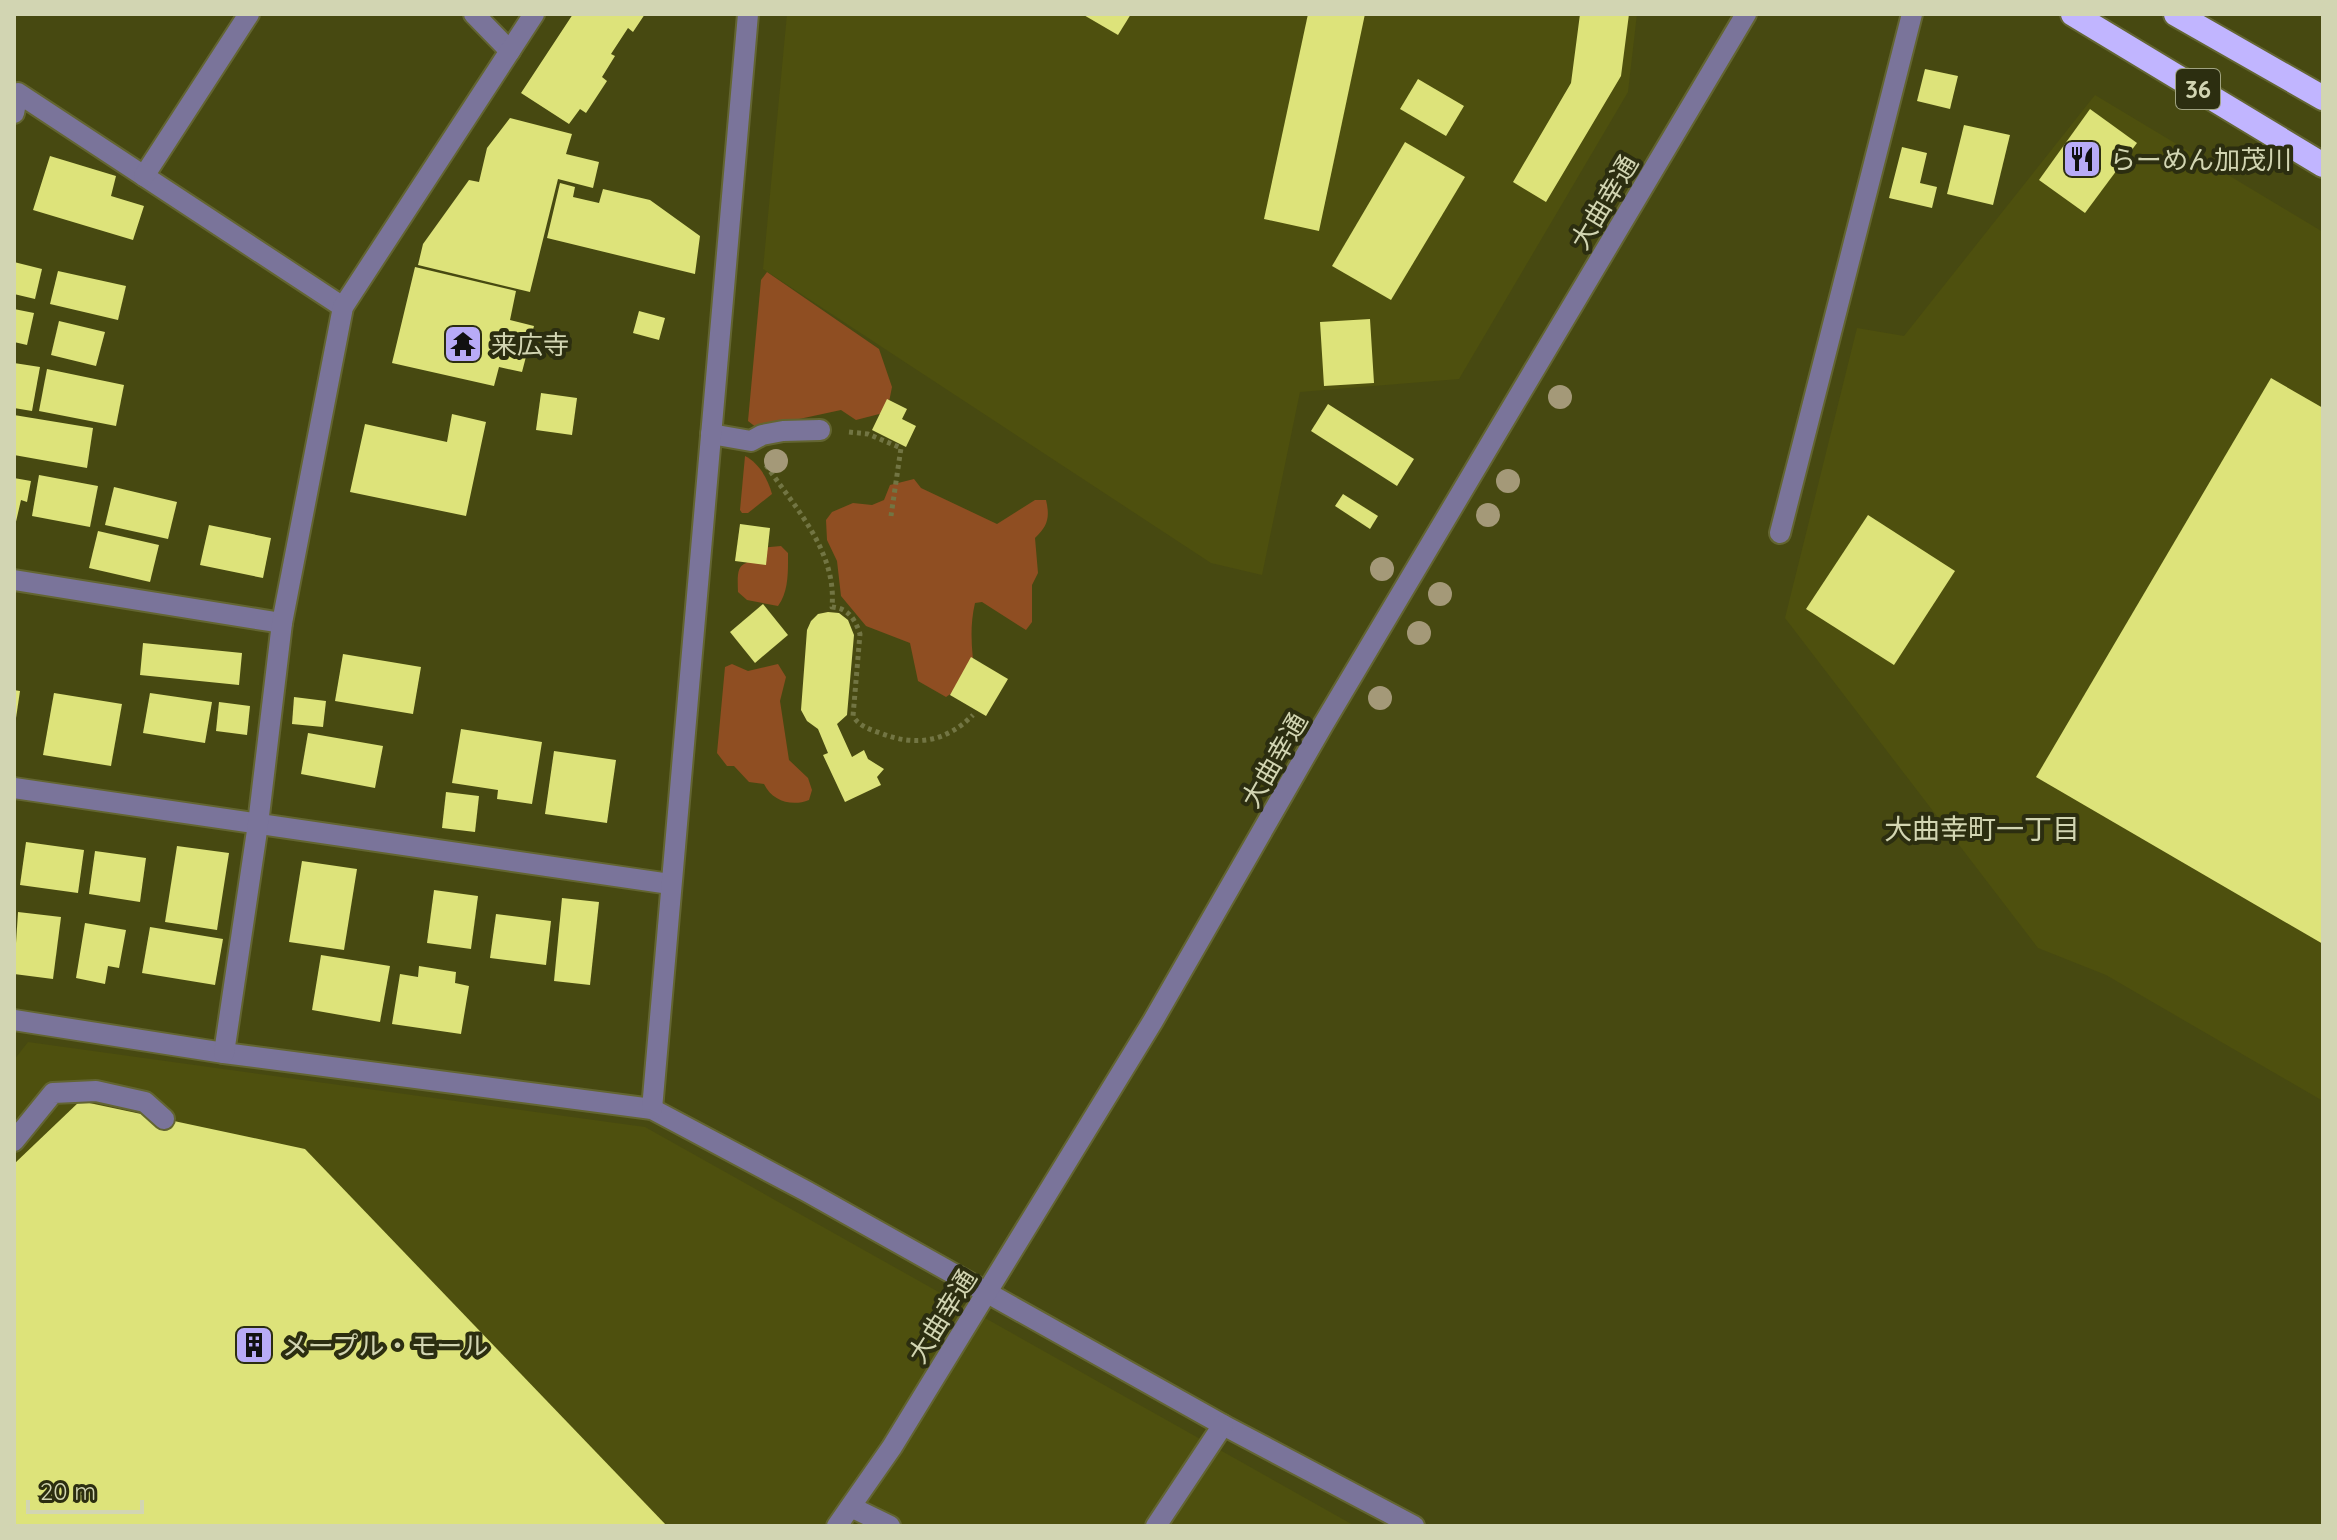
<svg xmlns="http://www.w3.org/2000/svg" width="2337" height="1540" font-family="Quicksand,'Noto Sans JP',sans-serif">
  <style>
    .built { fill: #4e500e }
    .green { fill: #8f4e22 }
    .building { fill: #dde37a }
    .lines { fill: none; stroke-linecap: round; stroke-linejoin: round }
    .minor-casing { stroke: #636531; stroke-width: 24 }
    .highway-casing { stroke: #636531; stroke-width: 28 }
    .path { stroke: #727543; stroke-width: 5; stroke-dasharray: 4 4; stroke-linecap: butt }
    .minor { stroke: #7a749a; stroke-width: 20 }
    .highway { stroke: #c1b5ff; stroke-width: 24 }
    .tree { fill: #a49978 }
    .labels { text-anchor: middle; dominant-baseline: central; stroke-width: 8; stroke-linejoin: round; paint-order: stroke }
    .shield { fill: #2c2e10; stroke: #a0a381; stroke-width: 2 }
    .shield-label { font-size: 24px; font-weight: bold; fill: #d2d5b2 }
    .poi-label { font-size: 26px; fill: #d2d5b2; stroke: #2c2e10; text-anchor: start }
    .street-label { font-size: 26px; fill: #d2d5b2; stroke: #2c2e10 }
    .neighbourhood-label { font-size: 28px; fill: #d2d5b2; stroke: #2c2e10 }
  </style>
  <rect width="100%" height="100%" fill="#474911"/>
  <g class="built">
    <polygon points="787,14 1637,14 1628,92 1459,379 1300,392 1262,575 1211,563 763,269"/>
    <polygon points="2095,95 2323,232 2323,1101 2106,975 2038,948 1785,618 1857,328 1904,336"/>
    <polygon points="28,1042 645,1127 1355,1526 14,1526 14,1060"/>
  </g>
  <g class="green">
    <polygon points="767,272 879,349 892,387 887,412 856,420 841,410 757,428 748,421 761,280"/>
    <path d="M745 456C759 463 768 479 772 494L748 513H742L740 510Z"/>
    <path d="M914 479 921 488 997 524 1035 500H1046C1050 517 1048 526 1035 538L1038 573 1032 585V622L1026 630 982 602 975 603C969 629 972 651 975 677L946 697 918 681 910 643 866 626 841 596 837 561 827 540 826 520 832 512 853 503 872 505 884 500 890 485Z"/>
    <path d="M781 546 788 553C788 571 789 591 778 606L747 600 738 592C736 552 746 574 760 548Z"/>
    <path d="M732 664 748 671 778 664 786 677 780 701 789 760 808 778 812 790 809 800C792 807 772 801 764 784L749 782 734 766H727L717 753 725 667Z"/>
  </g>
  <g class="building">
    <polygon points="573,14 645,14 633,32 628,28 611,54 615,56 602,77 607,81 586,113 580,109 569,124 521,93"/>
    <polygon points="1082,14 1131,14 1118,35"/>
    <polygon points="1308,14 1365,14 1319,231 1264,219"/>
    <polygon points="1580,14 1629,14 1621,76 1546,202 1513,182 1571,83"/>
    <polygon points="1925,69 1958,76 1950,109 1917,101"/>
    <polygon points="1418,79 1464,106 1446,136 1400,109"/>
    <polygon points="2090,109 2137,143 2085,213 2039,180"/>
    <polygon points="510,118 572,134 566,154 599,162 593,188 558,179 530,292 418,265 423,244 469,180 479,182 487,148"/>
    <polygon points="1964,125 2010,135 1993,205 1947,194"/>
    <polygon points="1405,142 1465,177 1391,300 1332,266"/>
    <polygon points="1902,147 1927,153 1920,183 1937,187 1932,208 1889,198"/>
    <polygon points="50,156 116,176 111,196 144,206 133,240 33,210"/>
    <polygon points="560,183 575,187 573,197 599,203 603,189 650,200 700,236 695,274 547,238"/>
    <polygon points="14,262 42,269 35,299 14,294"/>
    <polygon points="415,267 516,291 510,320 534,326 522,372 499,367 494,386 392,363"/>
    <polygon points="58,271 126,286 118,320 50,304"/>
    <polygon points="14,309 34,313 27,345 14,342"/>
    <polygon points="639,311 665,318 659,340 633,333"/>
    <polygon points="1370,319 1374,383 1324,386 1320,322"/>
    <polygon points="59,321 105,332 96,366 51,355"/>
    <polygon points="14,363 40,367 32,411 14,408"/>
    <polygon points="47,369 124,385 116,426 39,411"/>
    <polygon points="2271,378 2323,408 2323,944 2036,777"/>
    <polygon points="541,393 577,398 572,435 536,430"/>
    <polygon points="887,399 907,409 902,419 916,426 906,447 872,430"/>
    <polygon points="1328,404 1414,459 1397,486 1311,431"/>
    <polygon points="452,414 486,422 466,516 350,492 365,424 447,442"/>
    <polygon points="14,415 93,428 87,468 14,455"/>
    <polygon points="39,475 98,486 90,527 32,516"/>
    <polygon points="14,478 31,481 27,502 21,500 15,526"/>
    <polygon points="114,487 177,502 168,539 105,525"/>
    <polygon points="1343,494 1378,516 1370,529 1335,506"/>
    <polygon points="1868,515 1955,571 1894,665 1806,609"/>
    <polygon points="740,524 770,528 766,565 735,561"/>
    <polygon points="209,525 271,538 263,578 200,565"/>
    <polygon points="98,531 159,545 150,582 89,568"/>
    <polygon points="763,604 788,635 755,663 730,632"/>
    <polygon points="828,612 839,613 848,620 854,635 847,715 837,724 852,757 864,750 868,759 884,769 877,777 881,785 845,802 823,755 828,753 818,729 807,721 801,710 807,630 811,621 818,614"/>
    <polygon points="143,643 242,653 239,685 140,675"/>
    <polygon points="343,654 421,667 413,714 335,701"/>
    <polygon points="971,657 1008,679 986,716 950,695"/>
    <polygon points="14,690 20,691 16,718 14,718"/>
    <polygon points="54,693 122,704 111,766 43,755"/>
    <polygon points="150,693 212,702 205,743 143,733"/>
    <polygon points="294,697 326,701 323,727 292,724"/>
    <polygon points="219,702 250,706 247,735 216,731"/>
    <polygon points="461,729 542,742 532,804 497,799 498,790 452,783"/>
    <polygon points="308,733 383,746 375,788 301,774"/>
    <polygon points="554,751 616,760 607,823 545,814"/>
    <polygon points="446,792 479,796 475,832 442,828"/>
    <polygon points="26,842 84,850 78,893 20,885"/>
    <polygon points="177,846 229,853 217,930 165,922"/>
    <polygon points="95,851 146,858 140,902 89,894"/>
    <polygon points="302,861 357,869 344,950 289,942"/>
    <polygon points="434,890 478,896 471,949 427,943"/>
    <polygon points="562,898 599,902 590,985 554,981"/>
    <polygon points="18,912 61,917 53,979 14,974"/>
    <polygon points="496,914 551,921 546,965 490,958"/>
    <polygon points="85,923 126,930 119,968 108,966 105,984 76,978"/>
    <polygon points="150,927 223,939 215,985 142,973"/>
    <polygon points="321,955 390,966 380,1022 312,1010"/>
    <polygon points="419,966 456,972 455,983 469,986 461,1034 392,1024 400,974 418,977"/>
    <polygon points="80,1101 305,1149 667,1526 14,1526 14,1164"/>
  </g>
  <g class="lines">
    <g class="minor-casing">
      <g id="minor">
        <polyline points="474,14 510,51"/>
        <polyline points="14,113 18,93 343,307"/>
        <polyline points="144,176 249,14"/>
        <polyline points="711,434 751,441 762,435 783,431 820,430"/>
        <polyline points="1780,533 1912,14"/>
        <polyline points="14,580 282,623"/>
        <polyline points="14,788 670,884"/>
        <polyline points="14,1020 224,1053 652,1109 806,1191 1223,1425 1414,1526"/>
        <polyline points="224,1053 258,824 282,623 343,307 534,14"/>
        <polyline points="652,1109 748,14"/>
        <polyline points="14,1141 53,1093 96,1091 145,1102 164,1119"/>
        <polyline points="851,1507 890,1526"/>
        <polyline points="837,1526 892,1447 1153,1021 1323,725 1746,14"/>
        <polyline points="1156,1526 1223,1425"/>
      </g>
    </g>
    <g class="highway-casing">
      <g id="highway">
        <polyline points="2073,14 2323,165"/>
        <polyline points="2176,14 2323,98"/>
      </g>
    </g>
    <g class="path">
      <polyline points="849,432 868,434 901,448 891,516"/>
      <path d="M766 465C796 509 837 552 832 607 848 608 855 619 860 634L853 716C859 726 869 729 880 733 916 747 946 742 973 715"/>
    </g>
    <use href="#minor" class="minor"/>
    <use href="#highway" class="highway"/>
  </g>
  <g class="tree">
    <circle cx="1560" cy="397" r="12"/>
    <circle cx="776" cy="461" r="12"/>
    <circle cx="1508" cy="481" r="12"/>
    <circle cx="1488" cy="515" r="12"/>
    <circle cx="1382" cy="569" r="12"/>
    <circle cx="1440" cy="594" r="12"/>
    <circle cx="1419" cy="633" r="12"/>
    <circle cx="1380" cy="698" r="12"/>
  </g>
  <defs>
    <g id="restaurant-square" transform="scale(2)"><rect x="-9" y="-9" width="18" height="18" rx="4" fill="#b8abf7" stroke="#2c2e10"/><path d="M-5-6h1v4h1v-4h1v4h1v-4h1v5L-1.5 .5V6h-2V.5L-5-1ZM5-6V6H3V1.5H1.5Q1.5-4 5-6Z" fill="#111"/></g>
    <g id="temple-square" transform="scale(2)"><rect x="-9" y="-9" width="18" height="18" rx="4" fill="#b8abf7" stroke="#2c2e10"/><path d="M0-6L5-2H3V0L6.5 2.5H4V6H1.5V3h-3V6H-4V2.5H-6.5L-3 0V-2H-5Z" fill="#111"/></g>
    <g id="building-square" transform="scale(2)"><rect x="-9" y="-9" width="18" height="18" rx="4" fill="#b8abf7" stroke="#2c2e10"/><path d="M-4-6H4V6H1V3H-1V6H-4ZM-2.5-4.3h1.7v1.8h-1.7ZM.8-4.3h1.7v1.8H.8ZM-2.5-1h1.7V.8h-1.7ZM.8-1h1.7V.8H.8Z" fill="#111"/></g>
  </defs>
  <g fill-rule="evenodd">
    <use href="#restaurant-square" x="2082" y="159"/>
    <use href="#temple-square" x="463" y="344"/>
    <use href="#building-square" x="254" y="1345"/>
  </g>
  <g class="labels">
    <rect class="shield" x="2176" y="69" width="44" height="40" rx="6"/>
    <g class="shield-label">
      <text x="2198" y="89">36</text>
    </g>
    <g class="poi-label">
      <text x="2110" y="159">らーめん加茂川</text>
      <text x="491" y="344">来広寺</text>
      <text x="282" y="1345">メープル・モール</text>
    </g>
    <g class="street-label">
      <text transform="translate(1604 202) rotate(-59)">大曲幸通</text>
      <text transform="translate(1274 760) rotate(-60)">大曲幸通</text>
      <text transform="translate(942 1316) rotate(-58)">大曲幸通</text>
    </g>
    <g class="neighbourhood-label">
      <text x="1982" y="828">大曲幸町一丁目</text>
    </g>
  </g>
  <rect width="2337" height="1540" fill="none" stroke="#d2d5b2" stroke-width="32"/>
  <path d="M28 1500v12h114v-12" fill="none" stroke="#d2d5b2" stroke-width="4"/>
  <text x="40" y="1500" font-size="24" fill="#d2d5b2" stroke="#2c2e10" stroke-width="6" paint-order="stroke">20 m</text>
</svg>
